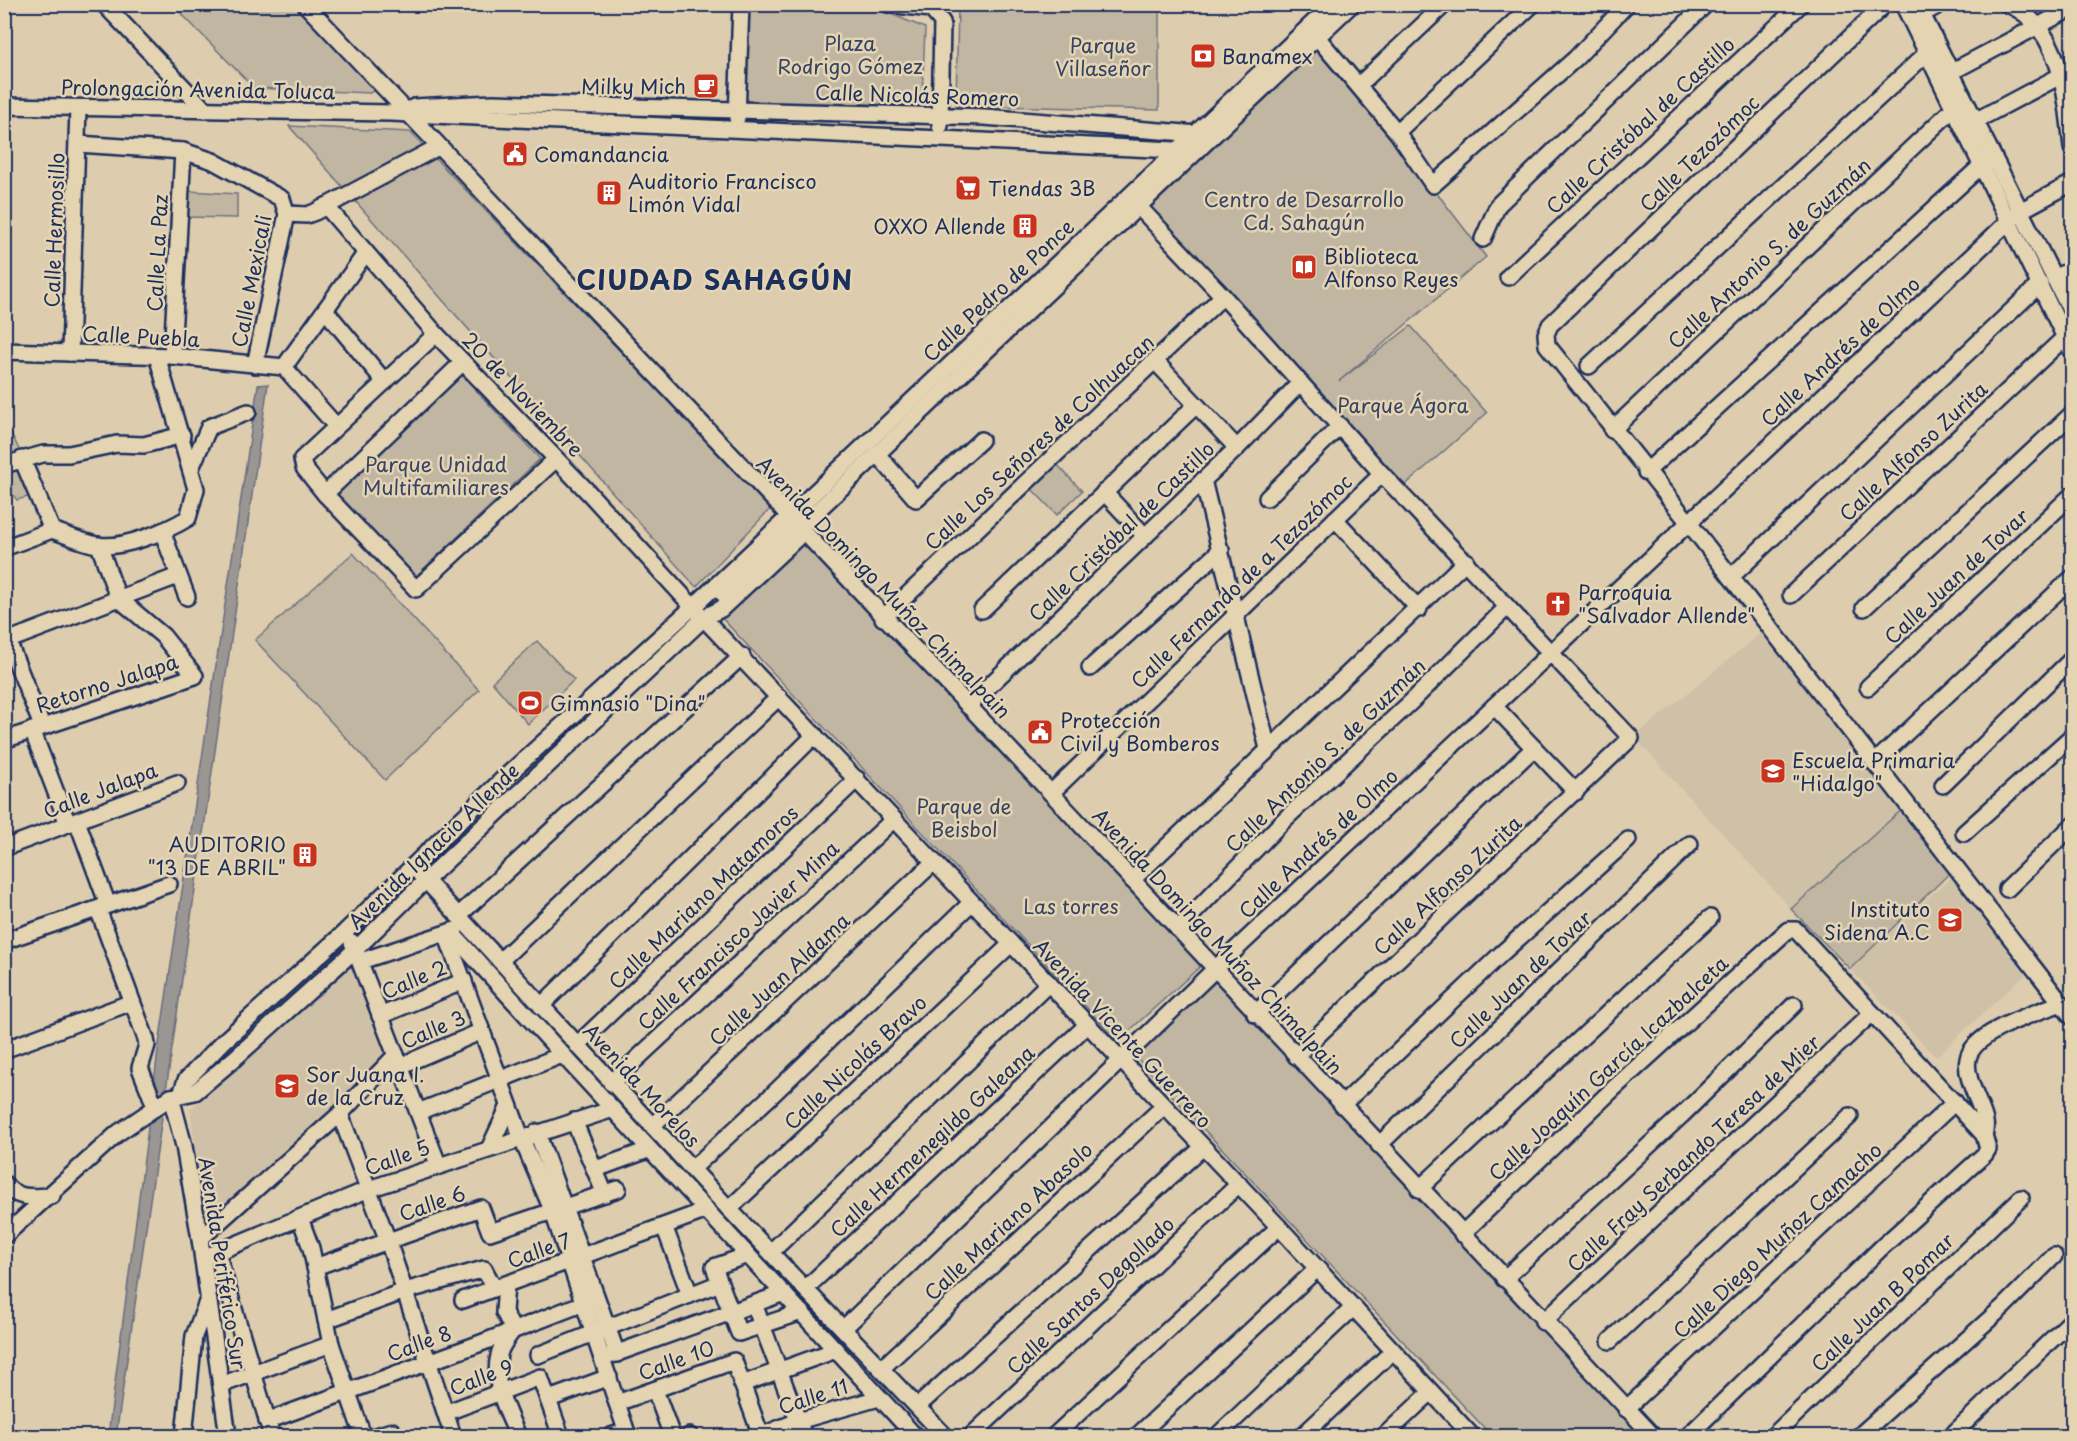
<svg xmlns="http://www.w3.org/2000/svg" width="2077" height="1441" font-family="'Playpen Sans',sans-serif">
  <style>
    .built { fill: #cfc1a8 }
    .green { fill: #c1b6a2; stroke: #6e7280; stroke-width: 1.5 }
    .water { fill: #9a9693; stroke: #676d7e; stroke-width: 1.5 }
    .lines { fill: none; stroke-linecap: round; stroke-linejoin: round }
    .minor-casing { stroke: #1b2f5e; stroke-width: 20 }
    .minor { stroke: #e5d4b1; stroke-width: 15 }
    .labels { text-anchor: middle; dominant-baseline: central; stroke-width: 5; stroke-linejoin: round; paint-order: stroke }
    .park-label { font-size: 20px; fill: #344368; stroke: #e5d4b1 }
    .poi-label { font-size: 20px; fill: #1b2f5e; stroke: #e5d4b1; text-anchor: start }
    .street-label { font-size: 20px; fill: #1b2f5e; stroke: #e5d4b1 }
    .district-label { font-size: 26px; font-weight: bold; letter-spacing: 1.5px; fill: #1b2f5e; stroke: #e5d4b1 }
  </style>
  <rect width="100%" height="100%" fill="#ddcdae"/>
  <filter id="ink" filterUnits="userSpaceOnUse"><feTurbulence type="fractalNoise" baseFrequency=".0167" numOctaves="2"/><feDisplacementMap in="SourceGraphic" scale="12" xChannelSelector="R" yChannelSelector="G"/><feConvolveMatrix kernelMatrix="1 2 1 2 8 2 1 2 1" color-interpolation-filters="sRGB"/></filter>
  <g filter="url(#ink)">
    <g class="built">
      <polygon points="1773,623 1907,805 1791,909 1634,737"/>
      <polygon points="1958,871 2032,968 1936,1057 1850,969"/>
      <polygon points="353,962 385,1052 382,1061 206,1225 190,1110"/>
    </g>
    <g class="green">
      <polygon points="173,5 303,5 379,86 370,93 254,88"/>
      <polygon points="749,5 869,5 925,28 922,105 745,102"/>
      <polygon points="958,5 1159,5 1159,110 956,105"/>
      <polygon points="1317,37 1486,257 1339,381 1411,326 1487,413 1402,488 1140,205"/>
      <polygon points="289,126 410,132 771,508 696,587"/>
      <polygon points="189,191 237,194 237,218 186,217"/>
      <polygon points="460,373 540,459 413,579 332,492"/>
      <polygon points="4,418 22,456 35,495 17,500 10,491 5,493"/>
      <polygon points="1053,460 1082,491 1057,515 1027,484"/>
      <polygon points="803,536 1204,963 1118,1041 718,614"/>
      <polygon points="353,553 479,690 385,780 255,640"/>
      <polygon points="537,641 574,680 528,724 492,682"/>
      <polygon points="1907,805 1956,867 1850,969 1791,909"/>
      <polygon points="1221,977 1647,1436 1492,1436 1134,1055"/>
    </g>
    <polygon class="water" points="268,384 116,1436 108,1436 158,1051 258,385"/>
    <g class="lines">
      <g class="minor-casing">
        <g id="minor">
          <polyline points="104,4 205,110"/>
          <polyline points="305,4 1051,793 1653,1436"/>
          <polyline points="888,4 931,9 942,22 940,126"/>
          <polyline points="1885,4 1550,325 1546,334 1547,345 1689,523 2072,1017"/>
          <polyline points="1903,4 2072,352"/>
          <polyline points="1917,4 2072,314"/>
          <path d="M2007 4C2061 25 2067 98 2072 148"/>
          <polyline points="1922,14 1941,4"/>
          <polyline points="1317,37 1397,132 1433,185 1576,58 1627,4"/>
          <polyline points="1951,72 2072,8"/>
          <polyline points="1359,85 1445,4"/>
          <polyline points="4,106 391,113 1197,151"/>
          <polyline points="414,107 493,103 984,117 1198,134"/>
          <polyline points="737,118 741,4"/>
          <polyline points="1975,121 2062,75 2072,77"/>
          <polyline points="1397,132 1533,4"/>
          <polyline points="78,144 183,151 213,161 282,199 287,214 255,365"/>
          <polyline points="326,206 436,334 589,493 693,607 1279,1227 1472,1436"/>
          <polyline points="1139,207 1223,296 1382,474 1631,738 1296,1056"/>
          <polyline points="287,214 307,215 315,212 438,147"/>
          <polyline points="1483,239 1498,205 1706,4"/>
          <polyline points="1508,277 1801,4"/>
          <polyline points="2054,277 2072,270"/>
          <polyline points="325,310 385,382"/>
          <polyline points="4,351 172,356 284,367 336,426"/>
          <polyline points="70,353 78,108"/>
          <polyline points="172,356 183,151"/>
          <polyline points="1155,361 1237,448"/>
          <polyline points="463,362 325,494 416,589 556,459"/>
          <polyline points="1589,366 1927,53"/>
          <polyline points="284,367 365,254"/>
          <polyline points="1612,430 1954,108"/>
          <polyline points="877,454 916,499 981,440"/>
          <path d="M22 459 52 530C66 535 82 542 97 545 121 550 167 531 188 518L196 489 157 356"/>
          <polyline points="4,465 43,454 69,454 117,444 144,445 182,435"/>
          <polyline points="191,468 209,427 248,412"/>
          <polyline points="1646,472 1992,156"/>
          <polyline points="1203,480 1268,749"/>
          <polyline points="1104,492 1145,536"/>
          <polyline points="325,494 304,468 302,459 436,334"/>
          <polyline points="1267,498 1340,426"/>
          <polyline points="1335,519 1419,609"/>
          <polyline points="162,531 187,597"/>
          <polyline points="4,548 52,530"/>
          <polyline points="1731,577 2040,284"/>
          <polyline points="722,593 790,530 799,528 1352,4"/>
          <polyline points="1791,595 2065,337"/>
          <polyline points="1864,608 2072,414"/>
          <polyline points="982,610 1195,406"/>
          <polyline points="883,618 1223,296"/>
          <polyline points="8,641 42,726"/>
          <polyline points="4,642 178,576"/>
          <polyline points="1090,668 1221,550"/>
          <polyline points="1868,687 2072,495"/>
          <polyline points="968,706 1237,448 1300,383"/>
          <polyline points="1494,706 1576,792"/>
          <polyline points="32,730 68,824"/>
          <polyline points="4,740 195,676 163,636 118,598 99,545"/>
          <polyline points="1874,763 2072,578"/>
          <polyline points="1943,785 2072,659"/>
          <polyline points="1051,793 1382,474"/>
          <polyline points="77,821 108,905"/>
          <polyline points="1964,833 2072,736"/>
          <polyline points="4,848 177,783"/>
          <polyline points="419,873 729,1209 945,1436"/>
          <polyline points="1132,880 1466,561"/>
          <polyline points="2007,889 2072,826"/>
          <polyline points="98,909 146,1039 147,1045 140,1068 155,1106"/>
          <polyline points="458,916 742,656"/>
          <polyline points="1178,929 1284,820 1411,702 1502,612"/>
          <path d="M451 932C604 1102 761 1268 915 1436"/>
          <polyline points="446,934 521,1137 553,1212 628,1436"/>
          <polyline points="4,941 169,884"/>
          <polyline points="352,942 438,1164"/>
          <polyline points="361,961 455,930"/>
          <polyline points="500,961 779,697"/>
          <polyline points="541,1006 815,735"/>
          <polyline points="1255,1014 1534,748"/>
          <polyline points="380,1016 464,981"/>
          <polyline points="577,1045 857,779"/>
          <polyline points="4,1050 132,1002"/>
          <polyline points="400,1066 482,1031"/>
          <polyline points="611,1083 894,819"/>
          <polyline points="181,1094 186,1080 223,1042 345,932 504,778 693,607 1333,4"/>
          <polyline points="171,1097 184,1146 200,1239 228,1436"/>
          <polyline points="1342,1105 1501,954 1628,840"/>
          <polyline points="418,1112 562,1055"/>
          <polyline points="340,1114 388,1241 453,1436"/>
          <polyline points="574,1121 605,1194"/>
          <polyline points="652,1126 934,862"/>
          <polyline points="537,1132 617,1354"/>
          <path d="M1984 1135C1988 1124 1983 1114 1979 1104 1974 1091 1965 1073 1968 1059 1973 1031 2037 1013 2061 1003"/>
          <polyline points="1379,1145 1690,844"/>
          <polyline points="490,1147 509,1106"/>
          <polyline points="596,1169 648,1150"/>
          <polyline points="692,1169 771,1096 971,903"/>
          <path d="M4 1183C15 1200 34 1197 52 1196"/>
          <polyline points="1419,1189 1710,918"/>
          <polyline points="729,1209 1011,944"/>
          <polyline points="300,1218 311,1248 331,1344 363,1436"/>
          <polyline points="664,1226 690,1295"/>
          <polyline points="1462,1234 1613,1089 1788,930 1796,930 1984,1135 1988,1149 1985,1154 1881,1248 1688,1436"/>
          <polyline points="4,1236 118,1133 171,1097 195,1092 234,1059 356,949 425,881 705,617 721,609 797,538 799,528"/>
          <polyline points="200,1239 340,1114 396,1055"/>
          <polyline points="217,1252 272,1436"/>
          <polyline points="771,1252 1049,983"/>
          <polyline points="748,1255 714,1267 739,1333 802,1312"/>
          <polyline points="203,1258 369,1189 610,1110"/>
          <polyline points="315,1267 481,1208 490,1232 618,1189"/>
          <polyline points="1504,1279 1682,1115 1794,1005"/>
          <path d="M506 1284 504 1312 513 1330C508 1337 500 1347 499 1355 492 1384 507 1411 518 1436"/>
          <polyline points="805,1289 1087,1025"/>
          <polyline points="463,1300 707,1210"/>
          <polyline points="754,1304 804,1436"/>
          <polyline points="326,1320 405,1291 484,1269 494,1288"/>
          <polyline points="1543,1322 1872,1013"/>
          <polyline points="844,1328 1215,969 2009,221 2020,211 2072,183"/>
          <polyline points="1610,1341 1850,1116"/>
          <polyline points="538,1355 720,1283"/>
          <polyline points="609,1356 784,1293"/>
          <polyline points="882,1368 1164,1106"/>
          <polyline points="742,1384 836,1350"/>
          <polyline points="221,1385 331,1344"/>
          <polyline points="655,1390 672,1436"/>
          <polyline points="549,1399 609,1377"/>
          <polyline points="617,1403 734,1361 761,1436"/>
          <polyline points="918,1406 1203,1147"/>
          <polyline points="1626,1409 1955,1102"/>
          <polyline points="445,1413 540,1377 561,1436"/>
          <polyline points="267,1421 481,1343 584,1303"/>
          <polyline points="184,1436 194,1336 207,1302"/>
          <polyline points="375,1436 392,1431 394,1436"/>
          <polyline points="611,1436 626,1431"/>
          <polyline points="689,1436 690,1436"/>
          <polyline points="760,1436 798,1421 879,1398"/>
          <polyline points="971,1436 1239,1184"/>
          <polyline points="1054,1436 1279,1227"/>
          <polyline points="1137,1436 1317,1269"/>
          <polyline points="1217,1436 1354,1307"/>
          <polyline points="1302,1436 1393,1351"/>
          <polyline points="1384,1436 1431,1392"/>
          <polyline points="1773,1436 2021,1198"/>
          <polyline points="1859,1436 2003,1307 2054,1256"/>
          <polyline points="1951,1436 2072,1320"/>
        </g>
      </g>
      <use href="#minor" class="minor"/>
    </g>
  </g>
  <defs>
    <g id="bank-square" transform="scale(1.35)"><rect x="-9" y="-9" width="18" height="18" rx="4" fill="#c8321e" stroke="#e5d4b1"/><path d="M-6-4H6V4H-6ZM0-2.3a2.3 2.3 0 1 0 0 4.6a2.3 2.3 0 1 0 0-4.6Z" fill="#fff"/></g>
    <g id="cafe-square" transform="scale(1.35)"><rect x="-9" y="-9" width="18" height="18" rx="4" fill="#c8321e" stroke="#e5d4b1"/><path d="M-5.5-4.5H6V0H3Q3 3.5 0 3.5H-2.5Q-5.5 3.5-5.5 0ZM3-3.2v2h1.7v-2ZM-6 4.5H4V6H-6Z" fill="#fff"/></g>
    <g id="civic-square" transform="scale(1.35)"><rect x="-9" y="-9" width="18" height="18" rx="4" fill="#c8321e" stroke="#e5d4b1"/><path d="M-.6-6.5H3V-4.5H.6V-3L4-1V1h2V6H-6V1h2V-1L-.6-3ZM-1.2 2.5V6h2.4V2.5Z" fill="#fff"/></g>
    <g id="supermarket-square" transform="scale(1.35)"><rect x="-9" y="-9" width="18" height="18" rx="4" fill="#c8321e" stroke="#e5d4b1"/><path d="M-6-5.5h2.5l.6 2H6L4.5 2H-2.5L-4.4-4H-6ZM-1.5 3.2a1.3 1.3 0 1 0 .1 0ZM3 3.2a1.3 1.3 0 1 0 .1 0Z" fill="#fff"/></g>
    <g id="building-square" transform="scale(1.35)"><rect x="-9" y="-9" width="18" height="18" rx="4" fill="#c8321e" stroke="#e5d4b1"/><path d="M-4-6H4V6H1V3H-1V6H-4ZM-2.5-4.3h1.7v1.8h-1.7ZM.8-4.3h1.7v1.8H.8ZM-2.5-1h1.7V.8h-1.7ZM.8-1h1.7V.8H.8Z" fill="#fff"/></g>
    <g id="library-square" transform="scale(1.35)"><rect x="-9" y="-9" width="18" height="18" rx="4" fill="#c8321e" stroke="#e5d4b1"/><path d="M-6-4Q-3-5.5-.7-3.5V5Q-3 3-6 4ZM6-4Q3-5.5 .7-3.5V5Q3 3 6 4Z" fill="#fff"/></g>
    <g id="church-square" transform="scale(1.35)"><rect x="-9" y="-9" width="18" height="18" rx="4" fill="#c8321e" stroke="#e5d4b1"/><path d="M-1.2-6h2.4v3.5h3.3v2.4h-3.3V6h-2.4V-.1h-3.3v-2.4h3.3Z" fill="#fff"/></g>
    <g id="stadium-square" transform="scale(1.35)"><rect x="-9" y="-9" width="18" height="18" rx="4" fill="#c8321e" stroke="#e5d4b1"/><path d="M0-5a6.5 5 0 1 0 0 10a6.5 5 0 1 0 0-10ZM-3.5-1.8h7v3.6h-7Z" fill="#fff"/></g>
    <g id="school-square" transform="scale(1.35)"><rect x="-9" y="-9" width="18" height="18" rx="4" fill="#c8321e" stroke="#e5d4b1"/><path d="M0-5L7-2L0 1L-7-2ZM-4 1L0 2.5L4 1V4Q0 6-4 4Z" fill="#fff"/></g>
  </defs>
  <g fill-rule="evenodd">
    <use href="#bank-square" x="1203" y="56"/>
    <use href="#cafe-square" x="706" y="86"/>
    <use href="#civic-square" x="515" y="154"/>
    <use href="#supermarket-square" x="968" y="188"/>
    <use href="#building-square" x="609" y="193"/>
    <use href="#building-square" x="1025" y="226"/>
    <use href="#library-square" x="1304" y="267"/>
    <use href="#church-square" x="1558" y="604"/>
    <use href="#stadium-square" x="530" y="703"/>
    <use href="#civic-square" x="1040" y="732"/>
    <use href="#school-square" x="1773" y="771"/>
    <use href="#building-square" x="305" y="855"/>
    <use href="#school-square" x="1950" y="920"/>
    <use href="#school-square" x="287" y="1086"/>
  </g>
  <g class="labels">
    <g class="park-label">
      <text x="850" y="43">Plaza<tspan x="850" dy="23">Rodrigo Gómez</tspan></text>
      <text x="1103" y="45">Parque<tspan x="1103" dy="23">Villaseñor</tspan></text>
      <text x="1304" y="199">Centro de Desarrollo<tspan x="1304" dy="23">Cd. Sahagún</tspan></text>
      <text x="1403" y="405">Parque Ágora</text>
      <text x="436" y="464">Parque Unidad<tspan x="436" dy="23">Multifamiliares</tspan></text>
      <text x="964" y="806">Parque de<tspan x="964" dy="23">Beisbol</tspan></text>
      <text x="1071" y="906">Las torres</text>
    </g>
    <g class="poi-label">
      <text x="1222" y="56">Banamex</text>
      <text x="686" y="86" text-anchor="end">Milky Mich</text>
      <text x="534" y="154">Comandancia</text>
      <text x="628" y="181">Auditorio Francisco<tspan x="628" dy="23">Limón Vidal</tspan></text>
      <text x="988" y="188">Tiendas 3B</text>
      <text x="1006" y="226" text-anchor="end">OXXO Allende</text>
      <text x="1324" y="256">Biblioteca<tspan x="1324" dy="23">Alfonso Reyes</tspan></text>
      <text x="1578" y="592">Parroquia<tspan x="1578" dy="23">"Salvador Allende"</tspan></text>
      <text x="550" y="703">Gimnasio "Dina"</text>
      <text x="1060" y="720">Protección<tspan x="1060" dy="23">Civil y Bomberos</tspan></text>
      <text x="1792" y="760">Escuela Primaria<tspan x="1792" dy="23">"Hidalgo"</tspan></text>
      <text x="286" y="844" text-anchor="end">AUDITORIO<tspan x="286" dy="23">"13 DE ABRIL"</tspan></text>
      <text x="1930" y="909" text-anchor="end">Instituto<tspan x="1930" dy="23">Sidena A.C</tspan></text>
      <text x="306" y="1074">Sor Juana I.<tspan x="306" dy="23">de la Cruz</tspan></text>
    </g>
    <g class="street-label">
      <text transform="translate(198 89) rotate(1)">Prolongación Avenida Toluca</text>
      <text transform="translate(917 95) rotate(2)">Calle Nicolás Romero</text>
      <text transform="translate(1640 125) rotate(-43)">Calle Cristóbal de Castillo</text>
      <text transform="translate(1699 153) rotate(-44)">Calle Tezozómoc</text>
      <text transform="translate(54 230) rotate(-88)">Calle Hermosillo</text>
      <text transform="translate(157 253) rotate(-87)">Calle La Paz</text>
      <text transform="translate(1769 253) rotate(-43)">Calle Antonio S. de Guzmán</text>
      <text transform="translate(251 281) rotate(-79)">Calle Mexicali</text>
      <text transform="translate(998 290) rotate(-43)">Calle Pedro de Ponce</text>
      <text transform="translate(141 336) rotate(3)">Calle Puebla</text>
      <text transform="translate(1840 351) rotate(-43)">Calle Andrés de Olmo</text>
      <text transform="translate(523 394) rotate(46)">20 de Noviembre</text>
      <text transform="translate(1039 442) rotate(-43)">Calle Los Señores de Colhuacan</text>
      <text transform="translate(1913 451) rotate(-43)">Calle Alfonso Zurita</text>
      <text transform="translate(1121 531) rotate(-44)">Calle Cristóbal de Castillo</text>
      <text transform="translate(1956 576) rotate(-43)">Calle Juan de Tovar</text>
      <text transform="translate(1241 581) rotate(-44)">Calle Fernando de a Tezozómoc</text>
      <text transform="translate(884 587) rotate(46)">Avenida Domingo Muñoz Chimalpain</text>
      <text transform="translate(107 683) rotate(-18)">Retorno Jalapa</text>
      <text transform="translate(1325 755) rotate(-44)">Calle Antonio S. de Guzmán</text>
      <text transform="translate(100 790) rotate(-21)">Calle Jalapa</text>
      <text transform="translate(1318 843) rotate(-43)">Calle Andrés de Olmo</text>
      <text transform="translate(433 846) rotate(-44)">Avenida Ignacio Allende</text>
      <text transform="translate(1447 885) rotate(-43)">Calle Alfonso Zurita</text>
      <text transform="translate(703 897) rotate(-44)">Calle Mariano Matamoros</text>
      <text transform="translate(738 935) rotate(-43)">Calle Francisco Javier Mina</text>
      <text transform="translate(1218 941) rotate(47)">Avenida Domingo Muñoz Chimalpain</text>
      <text transform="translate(414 979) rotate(-23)">Calle 2</text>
      <text transform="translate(779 979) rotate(-43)">Calle Juan Aldama</text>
      <text transform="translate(1520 979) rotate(-44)">Calle Juan de Tovar</text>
      <text transform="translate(433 1029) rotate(-23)">Calle 3</text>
      <text transform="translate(1123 1033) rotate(47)">Avenida Vicente Guerrero</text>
      <text transform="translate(855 1062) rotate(-43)">Calle Nicolás Bravo</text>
      <text transform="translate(1608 1068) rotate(-43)">Calle Joaquín García Icazbalceta</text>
      <text transform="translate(642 1085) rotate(47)">Avenida Morelos</text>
      <text transform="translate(932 1141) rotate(-43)">Calle Hermenegildo Galeana</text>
      <text transform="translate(1693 1153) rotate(-43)">Calle Fray Serbando Teresa de Mier</text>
      <text transform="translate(397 1157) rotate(-20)">Calle 5</text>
      <text transform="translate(432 1203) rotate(-19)">Calle 6</text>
      <text transform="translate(1008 1221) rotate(-43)">Calle Mariano Abasolo</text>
      <text transform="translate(1777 1240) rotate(-43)">Calle Diego Muñoz Camacho</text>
      <text transform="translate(539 1250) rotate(-20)">Calle 7</text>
      <text transform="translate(223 1263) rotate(81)">Avenida Periférico Sur</text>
      <text transform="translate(1090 1295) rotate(-43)">Calle Santos Degollado</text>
      <text transform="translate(1882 1302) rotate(-44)">Calle Juan B Pomar</text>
      <text transform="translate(419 1343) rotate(-20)">Calle 8</text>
      <text transform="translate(676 1360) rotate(-20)">Calle 10</text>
      <text transform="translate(481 1377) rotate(-21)">Calle 9</text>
      <text transform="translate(813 1396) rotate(-18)">Calle 11</text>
    </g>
    <g class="district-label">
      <text x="715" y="279">CIUDAD SAHAGÚN</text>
    </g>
  </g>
  <rect width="2077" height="1441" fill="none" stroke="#e5d4b1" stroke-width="24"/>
  <rect x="12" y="12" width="2053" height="1417" fill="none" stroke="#1b2f5e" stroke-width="2" filter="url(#ink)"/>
</svg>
